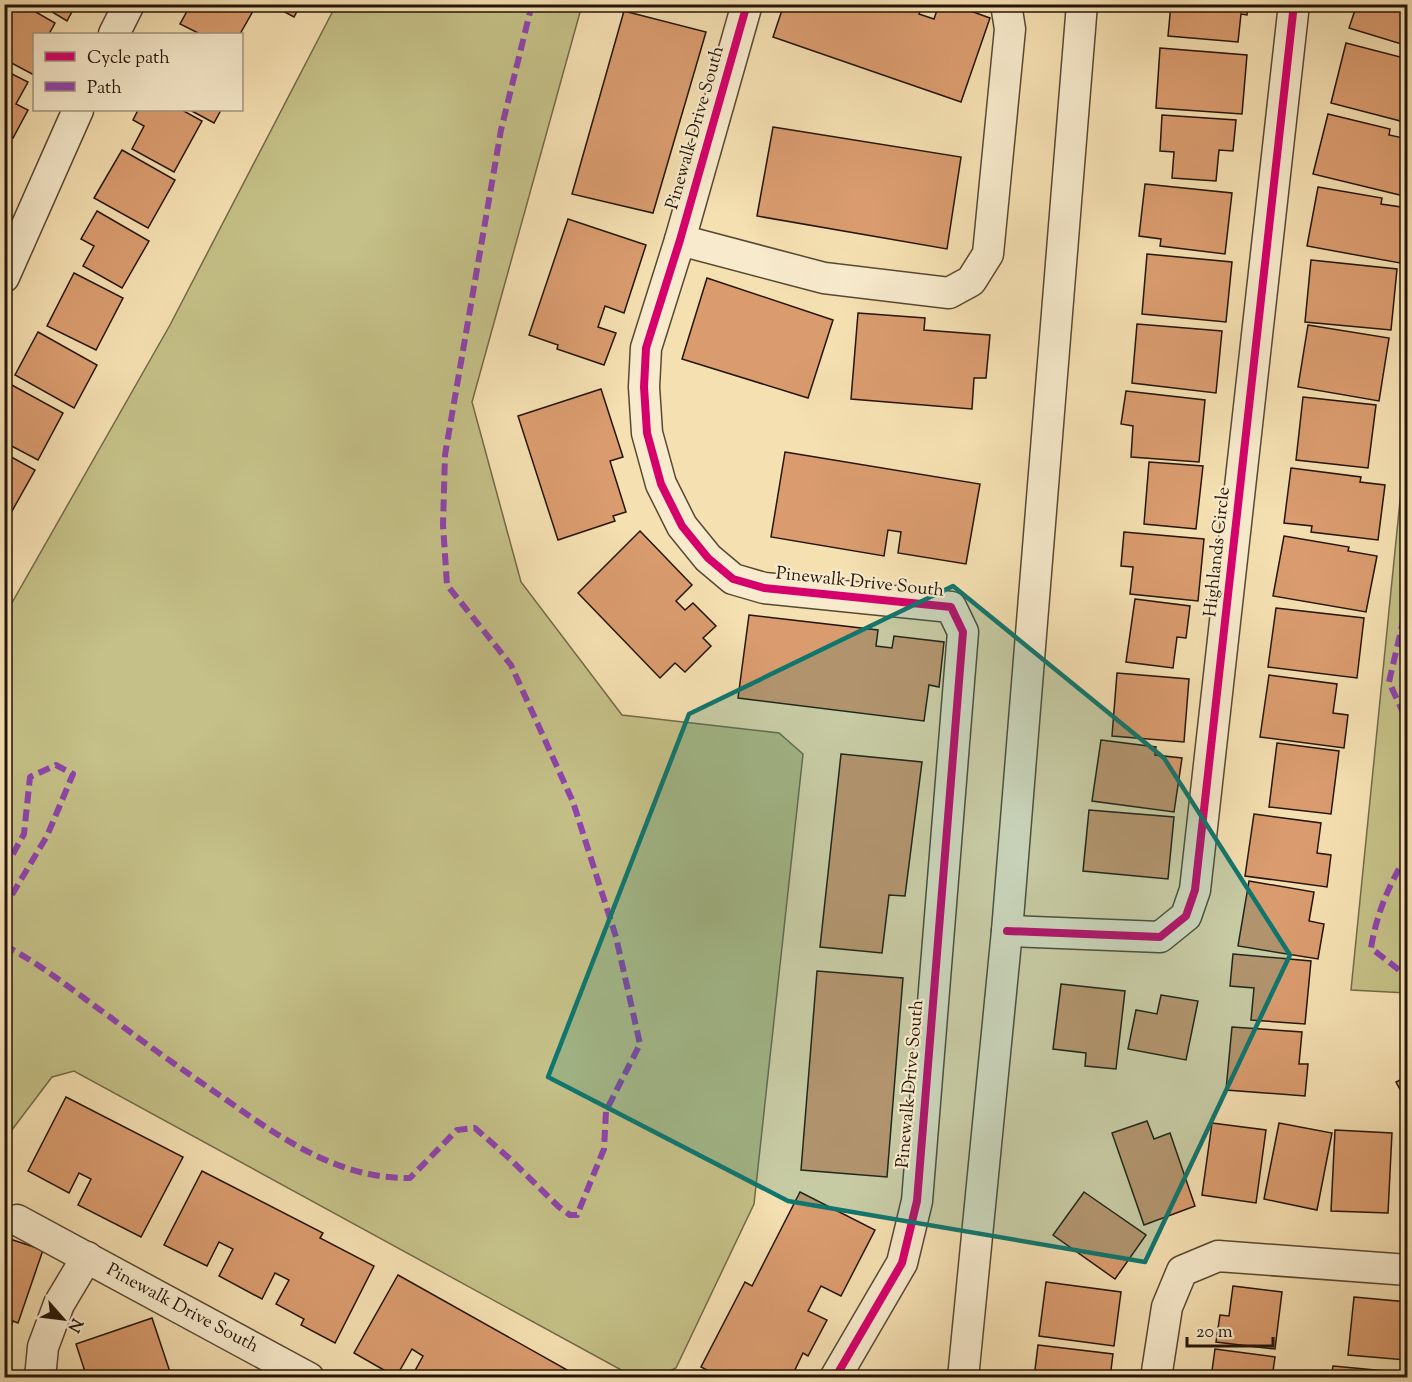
<svg xmlns="http://www.w3.org/2000/svg" width="1412" height="1382" font-family="'Sorts Mill Goudy',serif">
  <style>
    .green { fill: #c4c087; stroke: #746a48; stroke-width: 1.5 }
    .building { fill: #da9c6f; stroke: #241508; stroke-width: 1.5 }
    .lines { fill: none; stroke-linecap: round; stroke-linejoin: round }
    .minor-casing { stroke: #584832; stroke-width: 33 }
    .minor { stroke: #f8ebcd; stroke-width: 30 }
    .quiet { stroke: #8e44ad; stroke-width: 6; stroke-dasharray: 12 6; stroke-linecap: butt }
    .cycleway-casing { stroke: #f8ebcd; stroke-width: 11 }
    .cycleway { stroke: #d6006c; stroke-width: 8 }
    .marked { fill: #0f766e; fill-opacity: 0.2; stroke: #0f766e; stroke-width: 4.5; stroke-linejoin: round }
    .labels { text-anchor: middle; dominant-baseline: central; stroke-width: 4.5; stroke-linejoin: round; paint-order: stroke }
    .street-label { font-size: 18px; fill: #241508; stroke: #f8ebcd }
  </style>
  <rect width="100%" height="100%" fill="#f5e0b2"/>
  <filter id="stains"><feTurbulence type="fractalNoise" baseFrequency=".00333" numOctaves="4"/><feColorMatrix values="0 0 0 0 .2 0 0 0 0 .09 0 0 0 0 .02 0 0 0 .5 -.17"/></filter>
  <radialGradient id="worn" r=".72"><stop offset=".6" stop-color="#630" stop-opacity="0"/><stop offset="1" stop-color="#630" stop-opacity=".3"/></radialGradient>
  <g class="green">
    <polygon points="336,5 582,5 472,402 521,582 622,715 779,733 803,754 754,1204 676,1368 656,1377 634,1377 74,1071 52,1077 5,1139 5,615 170,325"/>
    <polygon points="1407,431 1407,993 1351,990"/>
  </g>
  <g class="building">
    <polygon points="12,4 22,4 55,23 49,34 34,34 34,75 4,59 4,18"/>
    <polygon points="39,4 76,4 67,21"/>
    <polygon points="191,4 257,4 240,34 200,34 180,24"/>
    <polygon points="270,4 301,4 294,17"/>
    <polygon points="784,4 923,4 919,14 934,19 939,4 951,4 990,18 961,102 773,37"/>
    <polygon points="1171,4 1248,4 1247,15 1241,14 1238,42 1168,36"/>
    <polygon points="1357,4 1408,4 1408,46 1349,28"/>
    <polygon points="624,11 706,32 653,213 572,194"/>
    <polygon points="1346,43 1408,59 1408,123 1331,103"/>
    <polygon points="1160,48 1247,55 1242,114 1156,108"/>
    <polygon points="4,70 28,82 16,104 28,110 13,138 4,134"/>
    <polygon points="138,110 182,110 202,121 174,172 132,149 144,126 133,120"/>
    <polygon points="190,110 221,110 214,123"/>
    <polygon points="1328,114 1390,129 1389,135 1408,139 1408,197 1313,174"/>
    <polygon points="1162,115 1236,120 1233,151 1219,150 1216,181 1172,178 1174,152 1160,151"/>
    <polygon points="773,127 961,157 947,249 757,216"/>
    <polygon points="122,150 175,180 148,228 94,198"/>
    <polygon points="1145,184 1232,193 1225,254 1160,246 1161,239 1139,236"/>
    <polygon points="1318,187 1382,198 1381,204 1408,208 1408,221 1400,263 1307,246"/>
    <polygon points="97,211 149,241 122,288 83,266 94,246 81,239"/>
    <polygon points="568,219 646,245 624,313 605,306 598,327 616,333 604,365 557,349 558,345 529,335"/>
    <polygon points="1147,254 1232,262 1226,322 1142,314"/>
    <polygon points="1311,260 1397,269 1391,330 1305,322"/>
    <polygon points="74,273 123,298 96,350 47,326"/>
    <polygon points="707,278 833,320 808,398 682,359"/>
    <polygon points="858,313 925,318 924,330 990,335 986,378 974,378 972,409 851,399"/>
    <polygon points="1137,324 1222,331 1216,393 1132,383"/>
    <polygon points="1308,325 1389,338 1379,401 1298,387"/>
    <polygon points="38,332 97,365 74,408 15,375"/>
    <polygon points="10,384 63,413 38,460 4,442 4,395"/>
    <polygon points="601,389 623,457 610,461 626,512 613,516 615,521 558,540 518,416"/>
    <polygon points="1126,391 1205,400 1199,462 1131,457 1133,426 1121,424"/>
    <polygon points="1303,397 1376,405 1368,468 1296,460"/>
    <polygon points="785,452 980,484 966,564 898,553 901,532 888,530 884,556 771,537"/>
    <polygon points="4,453 35,470 7,520 4,519"/>
    <polygon points="1149,462 1203,466 1196,529 1144,524"/>
    <polygon points="1291,468 1361,477 1360,482 1385,485 1378,540 1311,532 1312,526 1284,523"/>
    <polygon points="640,531 692,585 676,601 685,610 693,603 716,626 703,638 711,646 685,672 675,663 660,678 578,593"/>
    <polygon points="1124,532 1204,539 1198,601 1130,594 1133,567 1121,566"/>
    <polygon points="1284,536 1349,547 1348,551 1377,556 1366,612 1273,596"/>
    <polygon points="1135,599 1190,606 1186,638 1177,637 1173,668 1126,662"/>
    <polygon points="1276,608 1364,618 1357,678 1268,667"/>
    <polygon points="749,615 878,630 876,646 892,648 894,636 944,642 939,687 929,685 924,721 738,698"/>
    <polygon points="1117,673 1189,679 1184,742 1112,736"/>
    <polygon points="1269,675 1337,684 1333,713 1348,715 1344,748 1260,737"/>
    <polygon points="1101,740 1156,747 1155,755 1182,758 1174,812 1092,801"/>
    <polygon points="1277,743 1339,751 1331,814 1269,807"/>
    <polygon points="841,754 922,762 905,896 889,895 882,953 820,947"/>
    <polygon points="1089,810 1174,817 1168,879 1083,871"/>
    <polygon points="1254,814 1321,823 1317,853 1331,855 1327,887 1245,876"/>
    <polygon points="1249,881 1314,892 1309,921 1324,924 1318,959 1238,946"/>
    <polygon points="1233,954 1311,961 1305,1024 1251,1020 1254,988 1230,986"/>
    <polygon points="817,971 903,978 887,1177 801,1170"/>
    <polygon points="1061,984 1125,991 1116,1069 1085,1066 1086,1053 1053,1049"/>
    <polygon points="1161,995 1198,1001 1186,1060 1128,1049 1136,1010 1157,1014"/>
    <polygon points="1232,1027 1302,1032 1299,1064 1308,1064 1305,1096 1226,1090"/>
    <polygon points="1408,1076 1408,1104 1396,1082"/>
    <polygon points="66,1097 183,1157 141,1237 78,1205 91,1179 79,1173 69,1193 28,1171"/>
    <polygon points="1147,1121 1154,1139 1170,1133 1195,1206 1144,1225 1112,1133"/>
    <polygon points="1212,1123 1266,1130 1256,1203 1202,1195"/>
    <polygon points="1279,1123 1332,1133 1317,1210 1264,1199"/>
    <polygon points="1335,1130 1392,1133 1388,1213 1331,1211"/>
    <polygon points="202,1171 323,1233 320,1238 374,1266 335,1343 301,1325 304,1319 276,1304 289,1280 275,1273 262,1299 219,1276 233,1249 219,1242 207,1266 164,1245"/>
    <polygon points="800,1192 875,1230 841,1296 821,1286 808,1311 827,1320 808,1356 803,1353 791,1378 722,1378 701,1367 745,1282 752,1286"/>
    <polygon points="1084,1192 1146,1235 1115,1279 1053,1235"/>
    <polygon points="4,1237 43,1250 18,1323 13,1321 4,1345"/>
    <polygon points="398,1275 569,1371 565,1378 411,1378 423,1356 412,1349 396,1377 354,1353"/>
    <polygon points="1046,1282 1121,1292 1114,1346 1039,1336"/>
    <polygon points="1233,1286 1282,1292 1275,1349 1216,1342 1220,1315 1229,1316"/>
    <polygon points="1354,1297 1408,1302 1406,1360 1348,1355"/>
    <polygon points="152,1318 172,1378 87,1378 76,1344"/>
    <polygon points="1038,1345 1113,1354 1110,1378 1034,1378"/>
    <polygon points="1215,1349 1275,1357 1272,1378 1211,1378"/>
    <polygon points="1333,1366 1407,1373 1407,1378 1331,1378"/>
  </g>
  <g class="lines">
    <g class="minor-casing">
      <g id="minor">
        <polyline points="747,4 680,240 646,348 644,387 647,433 661,484 682,526 708,558 733,579 764,588 951,607 963,632 917,1201 902,1263 835,1378"/>
        <polyline points="114,34 129,4"/>
        <polyline points="680,240 824,278 949,293 971,281 988,254 1010,29 1006,4"/>
        <polyline points="4,277 78,110"/>
        <polyline points="1007,931 1160,937 1186,916 1195,890 1294,4"/>
        <polyline points="17,1220 309,1378"/>
        <polyline points="40,1378 43,1347 59,1304 87,1257"/>
        <polyline points="963,1378 1007,931 1082,4"/>
        <polyline points="1156,1378 1167,1307 1182,1271 1218,1256 1408,1270"/>
      </g>
    </g>
    <use href="#minor" class="minor"/>
    <g class="quiet">
      <polyline points="1408,600 1389,682 1408,723"/>
      <path d="M1408 853C1389 885 1377 912 1371 948L1408 977"/>
      <polyline points="4,870 24,834 30,777 56,765 73,774 47,836 4,908"/>
      <path d="M4 945C42 965 75 992 110 1017 147 1045 186 1072 225 1099 281 1138 338 1179 410 1178L457 1130 475 1128 509 1158 559 1207 570 1215H577L604 1149 606 1111 640 1044 616 937 573 802 511 665 447 585 443 525 445 455 501 130 532 4"/>
    </g>
    <g class="cycleway-casing">
      <g id="cycleway">
        <polyline points="747,4 680,240 646,348 644,387 647,433 661,484 682,526 708,558 733,579 764,588 951,607 963,632 917,1201 902,1263 835,1378"/>
        <polyline points="1007,931 1160,937 1186,916 1195,890 1294,4"/>
      </g>
    </g>
    <use href="#cycleway" class="cycleway"/>
  </g>
  <path class="marked" d="M953 586 1164 758 1290 955 1145 1262 788 1201 548 1077 689 714Z"/>
  <g class="labels">
    <g class="street-label">
      <text transform="translate(696 128) rotate(-74)">Pinewalk Drive South</text>
      <text transform="translate(1218 552) rotate(-84)">Highlands Circle</text>
      <text transform="translate(860 583) rotate(6)">Pinewalk Drive South</text>
      <text transform="translate(911 1084) rotate(-85)">Pinewalk Drive South</text>
      <text transform="translate(182 1309) rotate(28)">Pinewalk Drive South</text>
    </g>
  </g>
  <rect width="1412" height="1382" fill="none" stroke="#f5e0b2" stroke-width="24"/>
  <rect x="6" y="6" width="1400" height="1370" fill="none" stroke="#241508" stroke-width="3"/>
  <rect x="12" y="12" width="1388" height="1358" fill="none" stroke="#241508" stroke-width="1.5"/>
  <rect x="33" y="33" width="210" height="78" fill="#f8ebcd" stroke="#a3957e" stroke-width="1.5"/>
  <rect x="45" y="52" width="30" height="9" fill="#d6006c" stroke="#a3957e" stroke-width="1.5"/>
  <text x="87" y="63" font-size="18" fill="#241508">Cycle path</text>
  <rect x="45" y="82" width="30" height="9" fill="#8e44ad" stroke="#a3957e" stroke-width="1.5"/>
  <text x="87" y="93" font-size="18" fill="#241508">Path</text>
  <g transform="translate(63 1319) rotate(118)" stroke="#f8ebcd" stroke-width="4.5" paint-order="stroke">
  <path d="M0-4.5L10 22L0 15L-10 22Z" fill="#241508"/>
  <text y="-9" font-size="16" font-weight="bold" text-anchor="middle" fill="#241508">N</text>
  </g>
  <path d="M1187 1337v9h86v-9" fill="none" stroke="#241508" stroke-width="3"/>
  <text x="1196" y="1337" font-size="18" fill="#241508" stroke="#f8ebcd" stroke-width="4.5" paint-order="stroke">20 m</text>
  <rect width="100%" height="100%" filter="url(#stains)"/>
  <rect width="100%" height="100%" fill="url(#worn)"/>
</svg>
